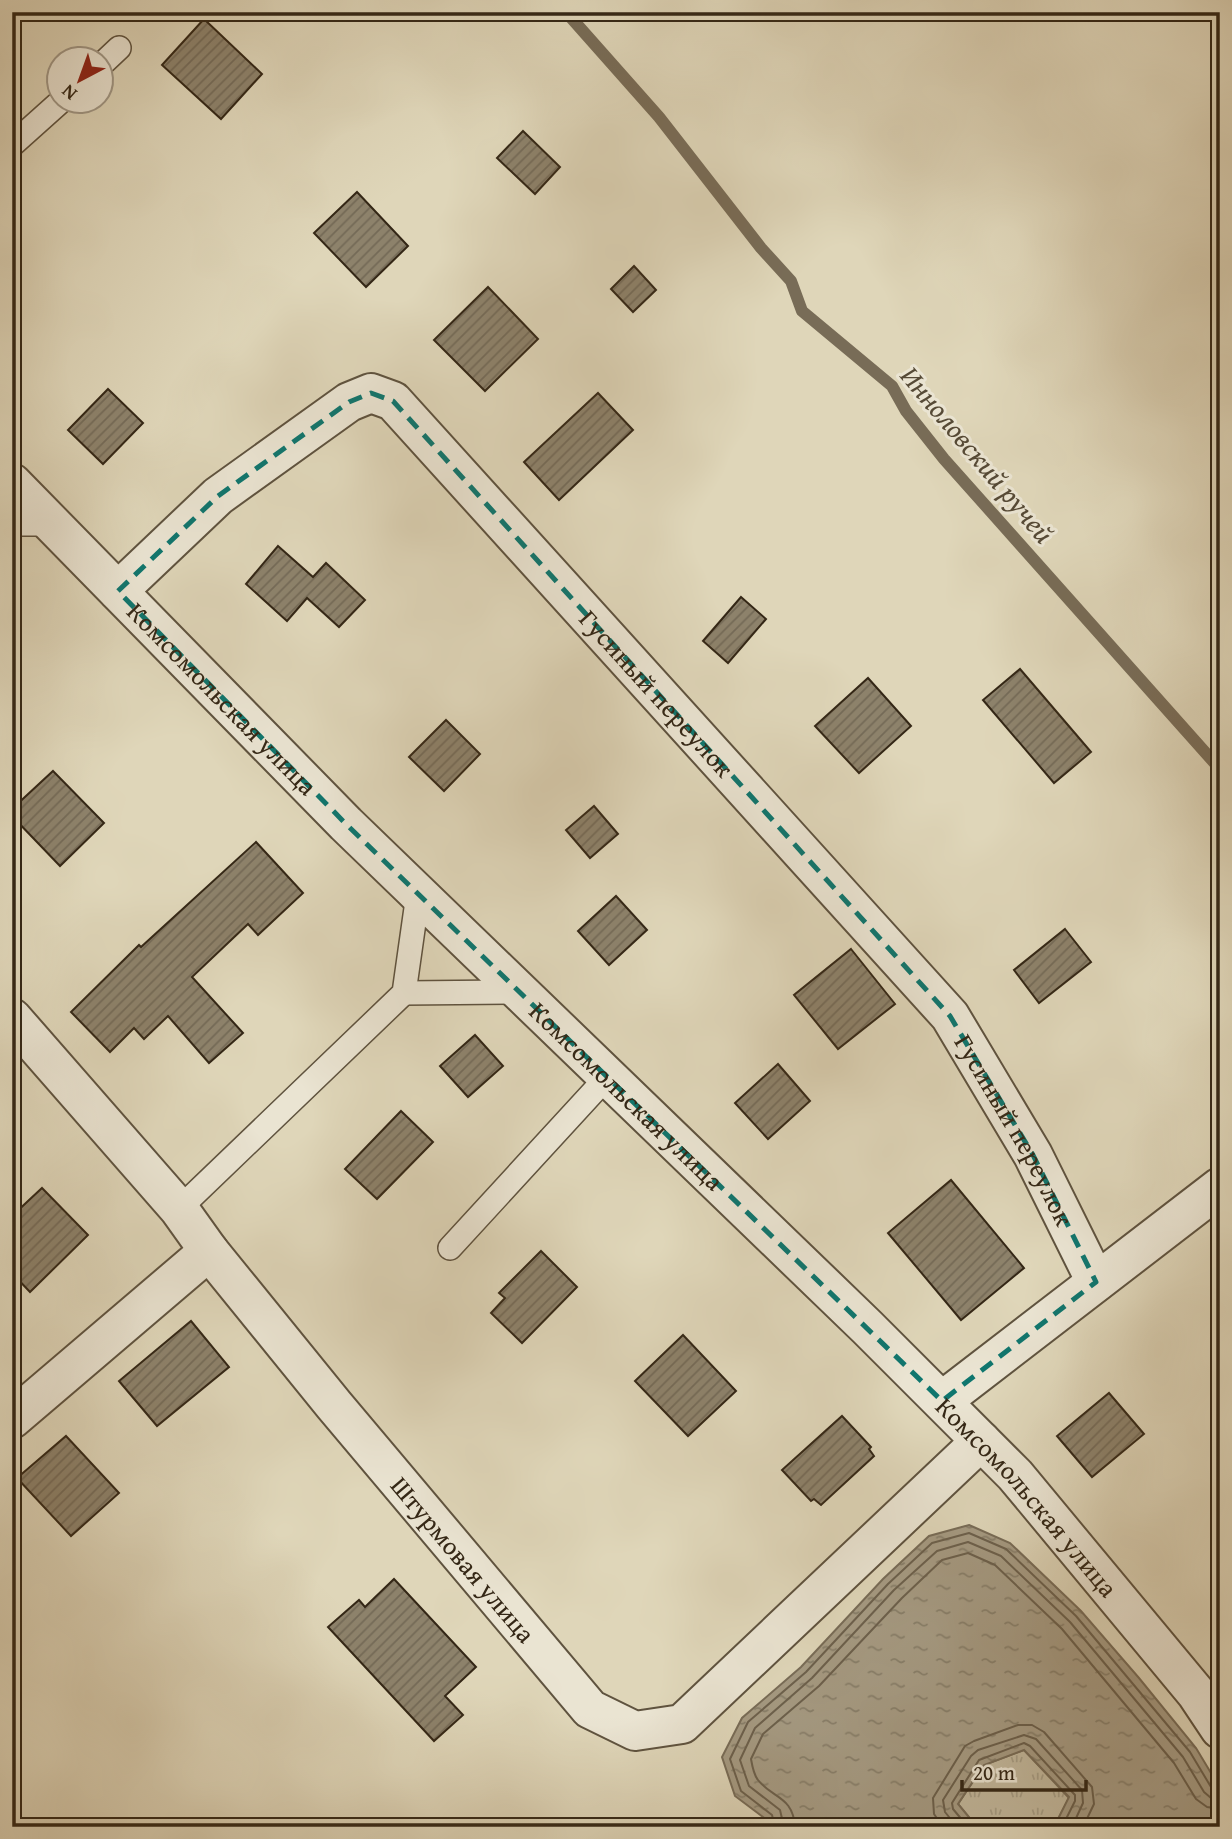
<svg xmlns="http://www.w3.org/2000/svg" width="1232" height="1839" font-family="'Gentium Book Plus',serif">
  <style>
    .grass { fill: url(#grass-tufts); stroke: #7b705a; stroke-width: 2 }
    .water { fill: url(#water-ripples); stroke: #786c57; stroke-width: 2 }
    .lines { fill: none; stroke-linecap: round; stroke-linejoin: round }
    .shore { stroke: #6c604c; stroke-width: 2 }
    .stream { stroke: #786c57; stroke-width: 12 }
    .building { fill: url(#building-hatch); stroke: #342716; stroke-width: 2 }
    .service-casing { stroke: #5f533f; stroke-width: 26 }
    .minor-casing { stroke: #5f533f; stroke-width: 42 }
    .service { stroke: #eae4d2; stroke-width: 23 }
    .minor { stroke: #eae4d2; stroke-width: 38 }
    .marked { fill: none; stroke: #0f766e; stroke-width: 5; stroke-dasharray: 14 9; stroke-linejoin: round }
    .labels { text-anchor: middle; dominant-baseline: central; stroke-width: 6; stroke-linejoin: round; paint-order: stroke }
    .street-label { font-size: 26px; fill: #342716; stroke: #eae4d2 }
    .water-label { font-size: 28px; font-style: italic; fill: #564a36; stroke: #eae4d2 }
  </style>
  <defs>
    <pattern id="grass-tufts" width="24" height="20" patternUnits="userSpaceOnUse" patternTransform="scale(1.75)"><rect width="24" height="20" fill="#c2b89d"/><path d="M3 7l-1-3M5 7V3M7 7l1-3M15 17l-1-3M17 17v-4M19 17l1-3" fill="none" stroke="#a79e86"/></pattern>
    <pattern id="water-ripples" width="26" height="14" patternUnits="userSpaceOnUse" patternTransform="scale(1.75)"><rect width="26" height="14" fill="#a59a82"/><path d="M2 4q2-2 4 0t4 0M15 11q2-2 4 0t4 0" fill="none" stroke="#877e69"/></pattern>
    <pattern id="building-hatch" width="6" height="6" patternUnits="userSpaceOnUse" patternTransform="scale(1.75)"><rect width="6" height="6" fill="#8d826b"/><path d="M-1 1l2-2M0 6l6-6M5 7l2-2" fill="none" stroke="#746a57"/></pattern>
  </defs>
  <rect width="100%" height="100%" fill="#dfd6b9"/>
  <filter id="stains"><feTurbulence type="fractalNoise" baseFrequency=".00286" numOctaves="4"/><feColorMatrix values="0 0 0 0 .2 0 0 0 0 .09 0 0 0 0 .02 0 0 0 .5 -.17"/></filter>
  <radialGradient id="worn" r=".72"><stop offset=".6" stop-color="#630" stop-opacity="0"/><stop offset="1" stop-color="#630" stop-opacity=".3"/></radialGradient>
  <polygon class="grass" points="1024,1750 1069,1798 1054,1827 977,1827 958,1804 984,1765"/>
  <polygon class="water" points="969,1525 1010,1543 1081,1611 1139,1678 1196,1748 1220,1788 1220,1827 1054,1827 1069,1797 1024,1750 984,1765 958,1804 977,1827 769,1827 767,1820 735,1796 722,1757 742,1718 801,1667 883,1579 929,1536"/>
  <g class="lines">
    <g class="shore">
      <polyline points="775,1827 772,1815 741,1791 730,1759 748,1722 806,1672 888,1584 932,1543 969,1533 1006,1549 1076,1616 1190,1752 1211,1787 1220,1790"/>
      <polyline points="784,1827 780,1810 749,1786 740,1760 755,1728 812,1678 894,1590 937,1551 968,1542 1001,1556 1070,1622 1183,1757 1204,1792 1211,1798 1220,1799"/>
      <path d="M795 1827C793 1796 773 1799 758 1780 754 1775 752 1765 751 1759L763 1734 819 1686 902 1598 942 1560 968 1553 995 1565 1062 1629 1174 1763 1196 1799 1207 1807 1220 1809"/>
      <polyline points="943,1827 934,1814 933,1798 965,1746 974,1741 1018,1725 1032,1725 1044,1732 1092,1787 1094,1804 1083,1827"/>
      <polyline points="957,1827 945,1812 943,1800 971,1756 978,1750 1024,1735 1036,1739 1082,1790 1083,1803 1072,1827"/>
      <polyline points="968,1827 953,1809 952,1803 979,1760 1024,1743 1030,1746 1075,1795 1075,1801 1062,1827"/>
    </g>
    <polyline class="stream" points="566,12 659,117 761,248 791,281 802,311 892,386 906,411 944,459 1220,769"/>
  </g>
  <g class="building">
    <polygon points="204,19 262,74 221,119 162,65"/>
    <polygon points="523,131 560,167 535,194 497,158"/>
    <polygon points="357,192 408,246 366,287 314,233"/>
    <polygon points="634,266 656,290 633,312 611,289"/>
    <polygon points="488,287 538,339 485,391 434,340"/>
    <polygon points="108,389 143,423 103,464 68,430"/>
    <polygon points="598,393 633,430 559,500 524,462"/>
    <polygon points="278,546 313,577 326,563 365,600 339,627 307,598 287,621 246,584"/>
    <polygon points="741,597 766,619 728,663 703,641"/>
    <polygon points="1020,669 1091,752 1054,783 983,700"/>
    <polygon points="868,678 911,726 859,773 815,726"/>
    <polygon points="446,720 480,754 444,791 409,757"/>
    <polygon points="53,771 104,823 60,866 12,816 12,809"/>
    <polygon points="594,806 618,834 590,858 566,830"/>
    <polygon points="256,842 303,893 258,935 248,924 192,977 243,1033 209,1063 168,1016 144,1039 134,1028 110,1052 71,1012 139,945 141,947"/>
    <polygon points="616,896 647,930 609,965 578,931"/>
    <polygon points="1065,929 1091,962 1039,1003 1014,970"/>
    <polygon points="851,949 895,1004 838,1049 794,995"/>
    <polygon points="475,1035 503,1066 468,1097 440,1066"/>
    <polygon points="778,1064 810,1101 768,1139 735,1103"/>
    <polygon points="401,1111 433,1142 377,1199 345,1169"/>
    <polygon points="951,1180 1024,1268 961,1320 888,1233"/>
    <polygon points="42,1188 88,1235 30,1292 12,1273 12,1216"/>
    <polygon points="541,1251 577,1287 522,1343 491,1313 505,1298 499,1293"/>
    <polygon points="191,1321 229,1367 157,1426 119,1381"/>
    <polygon points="683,1335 736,1391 688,1436 635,1381"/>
    <polygon points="1109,1393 1144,1434 1092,1477 1057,1436"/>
    <polygon points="842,1416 871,1447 869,1449 874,1456 821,1505 814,1499 811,1501 782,1470"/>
    <polygon points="66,1436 119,1493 71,1536 17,1478"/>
    <polygon points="394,1579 476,1667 445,1696 463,1715 434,1741 328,1627 359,1600 365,1607"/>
  </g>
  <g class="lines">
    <g class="service-casing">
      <g id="service">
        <polyline points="102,64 119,48"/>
        <polyline points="12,145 60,102"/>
        <polyline points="12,524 53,524"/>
        <polyline points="404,993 518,992"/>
        <polyline points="179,1209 404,993 418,894"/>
        <polyline points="450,1248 607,1077"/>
      </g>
    </g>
    <g class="minor-casing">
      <g id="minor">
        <path id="s1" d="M12 483 346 824 867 1327 1015 1475 1196 1693 1220 1729"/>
        <path id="s2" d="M118 591 218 496 349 402 371 393 393 401 950 1016 1033 1155 1096 1282"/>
        <path id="s3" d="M12 1018 179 1209 209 1251 334 1405 590 1709 635 1731 682 1724 981 1441"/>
        <polyline points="942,1401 1220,1187"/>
        <polyline points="12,1419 209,1251"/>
      </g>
    </g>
    <use href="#service" class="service"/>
    <use href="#minor" class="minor"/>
  </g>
  <path class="marked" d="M371 393 393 401 950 1016 1033 1155 1096 1282 942 1401 346 824 118 591 218 496 349 402Z"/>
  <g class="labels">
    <g class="street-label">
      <text stroke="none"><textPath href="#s2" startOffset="740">Гусиный переулок</textPath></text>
      <text stroke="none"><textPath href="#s1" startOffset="301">Комсомольская улица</textPath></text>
      <text stroke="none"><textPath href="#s1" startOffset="868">Комсомольская улица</textPath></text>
      <text stroke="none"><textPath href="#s2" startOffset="1307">Гусиный переулок</textPath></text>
      <text stroke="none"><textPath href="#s1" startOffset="1435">Комсомольская улица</textPath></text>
      <text stroke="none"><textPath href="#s3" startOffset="705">Штурмовая улица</textPath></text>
    </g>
    <g class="water-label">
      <text transform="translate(978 454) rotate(50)">Инноловский ручей</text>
    </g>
  </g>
  <rect width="1232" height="1839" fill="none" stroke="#dfd6b9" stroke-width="42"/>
  <rect x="14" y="14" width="1204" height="1811" fill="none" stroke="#342716" stroke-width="3.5"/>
  <rect x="21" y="21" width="1190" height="1797" fill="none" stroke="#342716" stroke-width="2"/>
  <g transform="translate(80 80) rotate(221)"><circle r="33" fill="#eae4d2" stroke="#a19887" stroke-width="2"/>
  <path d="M0-5L12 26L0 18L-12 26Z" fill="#8f2418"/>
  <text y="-10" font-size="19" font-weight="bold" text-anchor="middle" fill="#342716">N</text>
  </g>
  <path d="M962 1780v10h124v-10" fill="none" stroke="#342716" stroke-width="3.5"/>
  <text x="973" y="1780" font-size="21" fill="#342716" stroke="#eae4d2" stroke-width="5" paint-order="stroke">20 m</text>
  <rect width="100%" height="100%" filter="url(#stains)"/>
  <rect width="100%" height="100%" fill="url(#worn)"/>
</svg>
